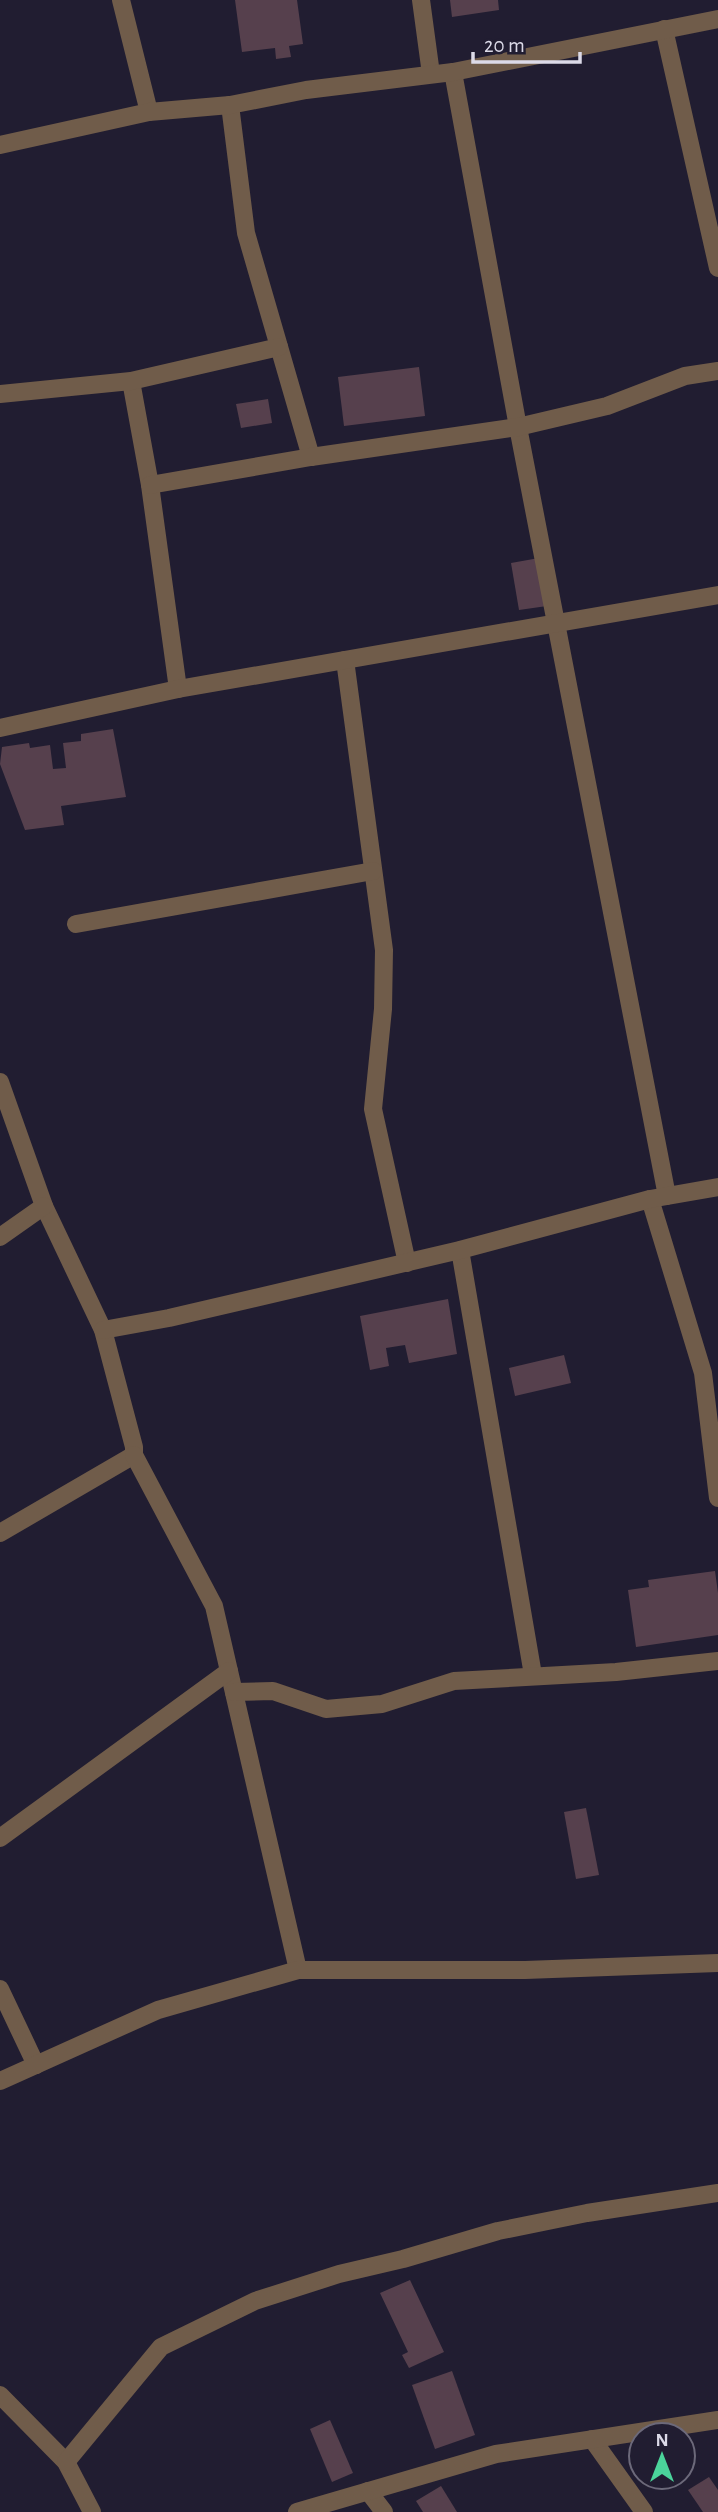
<svg xmlns="http://www.w3.org/2000/svg" width="718" height="2512" font-family="'Alegreya Sans',sans-serif">
  <style>
    .building { fill: #56404d }
    .lines { fill: none; stroke-linecap: round; stroke-linejoin: round }
    .minor { stroke: #705c4a; stroke-width: 18 }
  </style>
  <rect width="100%" height="100%" fill="#211d31"/>
  <g class="building">
    <polygon points="235,0 297,0 303,44 289,46 291,57 276,59 275,48 242,52"/>
    <polygon points="450,0 498,0 499,10 452,17"/>
    <polygon points="419,367 425,416 344,426 338,377"/>
    <polygon points="268,399 272,423 241,428 236,404"/>
    <polygon points="539,558 547,606 519,610 511,563"/>
    <polygon points="113,729 126,797 61,806 64,825 25,830 0,764 2,747 29,743 30,748 50,745 53,769 66,768 63,743 81,741 81,734"/>
    <polygon points="448,1299 457,1354 409,1363 405,1345 386,1348 389,1366 370,1370 360,1316"/>
    <polygon points="564,1355 571,1383 515,1396 509,1368"/>
    <polygon points="715,1571 718,1593 718,1635 636,1647 628,1590 649,1587 648,1580"/>
    <polygon points="586,1808 599,1875 576,1879 564,1812"/>
    <polygon points="410,2280 444,2352 409,2368 402,2355 408,2352 380,2293"/>
    <polygon points="452,2371 475,2435 435,2449 412,2385"/>
    <polygon points="330,2420 353,2473 332,2482 310,2429"/>
    <polygon points="709,2477 718,2490 718,2512 703,2512 688,2490"/>
    <polygon points="441,2486 457,2512 423,2512 416,2501"/>
  </g>
  <g class="lines">
    <g class="minor">
      <polyline points="121,0 149,112"/>
      <polyline points="421,0 431,74"/>
      <polyline points="664,29 718,268"/>
      <polyline points="453,72 518,427 667,1196"/>
      <polyline points="230,105 246,233 311,457"/>
      <polyline points="0,145 149,112 230,105 306,90 453,72 718,19"/>
      <polyline points="131,381 150,485 178,689"/>
      <polyline points="0,394 131,381 279,347"/>
      <polyline points="150,485 311,457 518,427 607,406 685,376 718,371"/>
      <polyline points="345,660 384,950 383,1009 373,1109 407,1263"/>
      <polyline points="0,728 178,689 718,595"/>
      <polyline points="76,924 373,871"/>
      <polyline points="0,1082 44,1206 103,1330 134,1447 134,1455 0,1533"/>
      <polyline points="650,1199 703,1373 718,1498"/>
      <polyline points="0,1237 44,1206"/>
      <polyline points="460,1250 533,1675"/>
      <polyline points="103,1330 169,1318 460,1250 650,1199 718,1187"/>
      <polyline points="134,1455 214,1606 298,1970"/>
      <polyline points="234,1692 273,1691 326,1709 382,1704 454,1681 616,1672 718,1661"/>
      <polyline points="0,1838 229,1671"/>
      <polyline points="0,1989 36,2065"/>
      <polyline points="0,2081 158,2010 298,1970 525,1970 718,1963"/>
      <polyline points="0,2395 66,2462 92,2512"/>
      <polyline points="592,2439 644,2512"/>
      <polyline points="66,2462 161,2347 255,2301 339,2274 403,2259 498,2231 587,2213 718,2193"/>
      <polyline points="368,2491 384,2512"/>
      <polyline points="297,2512 496,2454 718,2420"/>
    </g>
  </g>
  <g transform="translate(662 2456)"><circle r="33" fill="#211d31" stroke="#6c697a" stroke-width="2"/>
  <path d="M0-5L12 26L0 18L-12 26Z" fill="#4bd49b"/>
  <text y="-10" font-size="19" font-weight="bold" text-anchor="middle" fill="#dcdae8">N</text>
  </g>
  <path d="M473 52v10h107v-10" fill="none" stroke="#dcdae8" stroke-width="3.5"/>
  <text x="484" y="52" font-size="21" fill="#dcdae8" stroke="#211d31" stroke-width="5" paint-order="stroke">20 m</text>
</svg>
